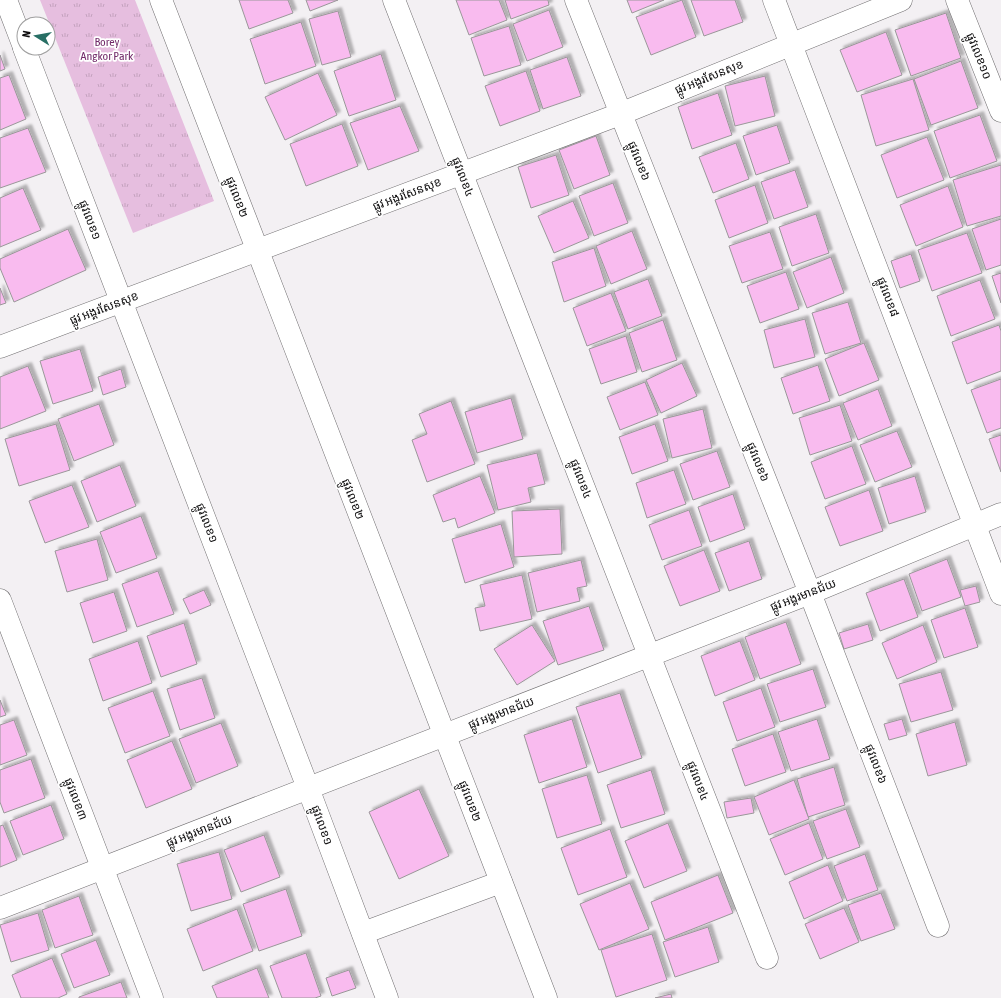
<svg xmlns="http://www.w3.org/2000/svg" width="1001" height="998" font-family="'Asap Condensed','Noto Sans Khmer',sans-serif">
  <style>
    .park { fill: url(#park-tufts) }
    .building { fill: #f9bbef; stroke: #9a9799; filter: url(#shadow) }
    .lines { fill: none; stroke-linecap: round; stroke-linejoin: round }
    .minor-casing { stroke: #716f71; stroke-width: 23 }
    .minor { stroke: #fff; stroke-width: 22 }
    .labels { text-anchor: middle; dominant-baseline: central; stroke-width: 3.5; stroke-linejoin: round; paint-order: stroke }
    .park-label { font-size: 12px; fill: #722b6a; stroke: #fff }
    .street-label { font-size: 12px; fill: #0f0e0f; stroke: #fff }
  </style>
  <defs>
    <pattern id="park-tufts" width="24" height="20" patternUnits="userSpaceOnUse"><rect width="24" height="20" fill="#e6bedf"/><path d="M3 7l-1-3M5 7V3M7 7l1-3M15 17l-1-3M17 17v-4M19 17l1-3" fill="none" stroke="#c4a2be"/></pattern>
    <filter id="shadow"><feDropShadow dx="3.5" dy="-3.5" stdDeviation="1" flood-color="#0004"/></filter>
  </defs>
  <rect width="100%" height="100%" fill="#f3f0f3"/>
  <polygon class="park" points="40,0 135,0 214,201 133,233"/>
  <g class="building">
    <polygon points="239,0 288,0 293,13 249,29"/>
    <polygon points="306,0 338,0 310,11"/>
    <polygon points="456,0 499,0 507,20 469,35"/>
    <polygon points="505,0 548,0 549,5 511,19"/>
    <polygon points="627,0 664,0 632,13"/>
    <polygon points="682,0 696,37 651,55 636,17"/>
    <polygon points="691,0 735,0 743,22 704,36"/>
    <polygon points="549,10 563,47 527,61 513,24"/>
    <polygon points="338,11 351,57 322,65 309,19"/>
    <polygon points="946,13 961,58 911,76 895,30"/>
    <polygon points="301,22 316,66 265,84 250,39"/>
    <polygon points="509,26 521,65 484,76 471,38"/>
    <polygon points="886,32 902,75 857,92 840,50"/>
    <polygon points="381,54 396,100 349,116 334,71"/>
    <polygon points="0,55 5,69 0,71"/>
    <polygon points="567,57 581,96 543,109 530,70"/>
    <polygon points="961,61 978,108 931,125 914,79"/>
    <polygon points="526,71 540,111 500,126 485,86"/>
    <polygon points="318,73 337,115 285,140 265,97"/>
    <polygon points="9,75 26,119 0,130 0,78"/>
    <polygon points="765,76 775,116 735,126 725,86"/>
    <polygon points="913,79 929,130 876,146 861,95"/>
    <polygon points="718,93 732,135 692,149 678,107"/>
    <polygon points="400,106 419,151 368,170 350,123"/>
    <polygon points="980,115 997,161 950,178 934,131"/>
    <polygon points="342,124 358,166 306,186 290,144"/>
    <polygon points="777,125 790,163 756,175 743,136"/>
    <polygon points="28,128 46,172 0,188 0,138"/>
    <polygon points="596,136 610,175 574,189 559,150"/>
    <polygon points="927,137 944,180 897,198 881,155"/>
    <polygon points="736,143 749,179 713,193 699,157"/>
    <polygon points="556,155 569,195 531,208 518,167"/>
    <polygon points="1001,165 1001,216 967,226 953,180"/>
    <polygon points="795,170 808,207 774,219 761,182"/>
    <polygon points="613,183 628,223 594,236 579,196"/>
    <polygon points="755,185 768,223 729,238 715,200"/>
    <polygon points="948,186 963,227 916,246 900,205"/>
    <polygon points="23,188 41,230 0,247 0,198"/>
    <polygon points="573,201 589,238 554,253 538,216"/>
    <polygon points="816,214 829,253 792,266 779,227"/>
    <polygon points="1001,219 1001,265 986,270 972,229"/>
    <polygon points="68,229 86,270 14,302 0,268 0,259"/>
    <polygon points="632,231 647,269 611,284 596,246"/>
    <polygon points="770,232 783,269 742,283 729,246"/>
    <polygon points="967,233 982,273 932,291 918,250"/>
    <polygon points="594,248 606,286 564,302 552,262"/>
    <polygon points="911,254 920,281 900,288 891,261"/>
    <polygon points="831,257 844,293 807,308 793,272"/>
    <polygon points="786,272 799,309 760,323 747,286"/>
    <polygon points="1001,273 1001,303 992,276"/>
    <polygon points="648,279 662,316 628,329 614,292"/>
    <polygon points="980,280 995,319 951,336 937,296"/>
    <polygon points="0,288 6,303 0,305"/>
    <polygon points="611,293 626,331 587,346 573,308"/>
    <polygon points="848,302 861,343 825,354 812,313"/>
    <polygon points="805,319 815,357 774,368 764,330"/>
    <polygon points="663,320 677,360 642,372 629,333"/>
    <polygon points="999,325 1001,331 1001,371 967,384 952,342"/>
    <polygon points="626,336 637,372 601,384 589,349"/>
    <polygon points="864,343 879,380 839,396 825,359"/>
    <polygon points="80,349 93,391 53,404 40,361"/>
    <polygon points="682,363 697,396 661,413 646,380"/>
    <polygon points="818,365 830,401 793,414 781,378"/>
    <polygon points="28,366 46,411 0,429 0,377"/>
    <polygon points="121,369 126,387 103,395 98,377"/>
    <polygon points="1001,379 1001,428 987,433 971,390"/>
    <polygon points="645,382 658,415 620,430 607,397"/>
    <polygon points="878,389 892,426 858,440 843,403"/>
    <polygon points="511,398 523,439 477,453 465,412"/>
    <polygon points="451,401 475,464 427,482 412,440 427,434 419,414"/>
    <polygon points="99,404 114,445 74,461 58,419"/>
    <polygon points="840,405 852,441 810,455 799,418"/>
    <polygon points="703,409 712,448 672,458 663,419"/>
    <polygon points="56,424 70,470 19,486 5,439"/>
    <polygon points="655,424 668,461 632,474 619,437"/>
    <polygon points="897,431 912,467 875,482 860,445"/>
    <polygon points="1001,435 1001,472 989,439"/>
    <polygon points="852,446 866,484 825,499 811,462"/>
    <polygon points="717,451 730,487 693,500 680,464"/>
    <polygon points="537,453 545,484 528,488 531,502 498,510 487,465"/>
    <polygon points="120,465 136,506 97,522 81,481"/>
    <polygon points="674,470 686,504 647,518 636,483"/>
    <polygon points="480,476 495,513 458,528 455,518 443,522 433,495"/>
    <polygon points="915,476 926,512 889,524 878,488"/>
    <polygon points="72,485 89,527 45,543 29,501"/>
    <polygon points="869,490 883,531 840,546 825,507"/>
    <polygon points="733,494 745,529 710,542 698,507"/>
    <polygon points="560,509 562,554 514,557 512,511"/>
    <polygon points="689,510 702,546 662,560 649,525"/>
    <polygon points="141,516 157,558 116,573 100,532"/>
    <polygon points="501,524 514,567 465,583 452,539"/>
    <polygon points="97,539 108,580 67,592 55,551"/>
    <polygon points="749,541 762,579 729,591 715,553"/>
    <polygon points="704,550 720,591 680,606 664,566"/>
    <polygon points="947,559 961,597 922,611 909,574"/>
    <polygon points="581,560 587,586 577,588 580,601 537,612 528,573"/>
    <polygon points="158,571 174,614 137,627 122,584"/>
    <polygon points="522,575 532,619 480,631 475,608 485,606 480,585"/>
    <polygon points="904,579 918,617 880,631 866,593"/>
    <polygon points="976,586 980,602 965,606 960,590"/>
    <polygon points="204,590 211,605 190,614 183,599"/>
    <polygon points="114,592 127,631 93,643 80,603"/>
    <polygon points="589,606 604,650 558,665 543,621"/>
    <polygon points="965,608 978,647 944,658 931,620"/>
    <polygon points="786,622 801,664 760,679 745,637"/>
    <polygon points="184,623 197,664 161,677 147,636"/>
    <polygon points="868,624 873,640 844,649 839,633"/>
    <polygon points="532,625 555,661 517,685 494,649"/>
    <polygon points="923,625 937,662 897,679 882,643"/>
    <polygon points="138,641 152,683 103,701 89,659"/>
    <polygon points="740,641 755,680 715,696 701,656"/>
    <polygon points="813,669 826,707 780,722 767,684"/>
    <polygon points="941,672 953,710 911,722 899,684"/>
    <polygon points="202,678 215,718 180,730 167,689"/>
    <polygon points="761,688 775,727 737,741 723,702"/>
    <polygon points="153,691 170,736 125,753 108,708"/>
    <polygon points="620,693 642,758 598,773 576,707"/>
    <polygon points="0,700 6,715 0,717"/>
    <polygon points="572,719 587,767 539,783 524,735"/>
    <polygon points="817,719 830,759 791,771 778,732"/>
    <polygon points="902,719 907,735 889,740 884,724"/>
    <polygon points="14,720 27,755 0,765 0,725"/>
    <polygon points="955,722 967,765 928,776 916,734"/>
    <polygon points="221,723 238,766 196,783 179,739"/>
    <polygon points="773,734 786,772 745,786 732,749"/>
    <polygon points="172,741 192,789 146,808 127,760"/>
    <polygon points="31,759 45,798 4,813 0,802 0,770"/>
    <polygon points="834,767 845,805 808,817 797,779"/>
    <polygon points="651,770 665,814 621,828 607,785"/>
    <polygon points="587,775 602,824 557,838 542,789"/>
    <polygon points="794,780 809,819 769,835 754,797"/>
    <polygon points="419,789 449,856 399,879 369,812"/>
    <polygon points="751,798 754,813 727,818 724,802"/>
    <polygon points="51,805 64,839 23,855 10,821"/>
    <polygon points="846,809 860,847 827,859 813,821"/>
    <polygon points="668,823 687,871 644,888 625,841"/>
    <polygon points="809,823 823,859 785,875 770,839"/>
    <polygon points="3,825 17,860 0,867 0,826"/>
    <polygon points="610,829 627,877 578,895 561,848"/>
    <polygon points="264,835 280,877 241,892 224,850"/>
    <polygon points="219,852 232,899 191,911 177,864"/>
    <polygon points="865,854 878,890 847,901 834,866"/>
    <polygon points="828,865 843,901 804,919 789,882"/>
    <polygon points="718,875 733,913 665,940 651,902"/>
    <polygon points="630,883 649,929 599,950 580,904"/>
    <polygon points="286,889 302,936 259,951 243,904"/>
    <polygon points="881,893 895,929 861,941 848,905"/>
    <polygon points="79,896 93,935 55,948 42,910"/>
    <polygon points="844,908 859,942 820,959 805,924"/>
    <polygon points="237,909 253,951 203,971 187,929"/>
    <polygon points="38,913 49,950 11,962 0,925"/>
    <polygon points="708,927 719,962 675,977 663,942"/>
    <polygon points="652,934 667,980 616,997 601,950"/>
    <polygon points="96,940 110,975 74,988 61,954"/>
    <polygon points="306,953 321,996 315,998 282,998 270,966"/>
    <polygon points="52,958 67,994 58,998 21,998 12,975"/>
    <polygon points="257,968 269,998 217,998 212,986"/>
    <polygon points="349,970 356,988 332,996 326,978"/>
    <polygon points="121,982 127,998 79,998 79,997"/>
    <polygon points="671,994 672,998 655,998"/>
  </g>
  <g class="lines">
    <g class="minor-casing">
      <g id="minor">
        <polyline points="6,0 24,47"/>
        <polyline points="161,0 546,998"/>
        <polyline points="394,0 767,958"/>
        <polyline points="576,0 810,593 938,926"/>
        <polyline points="774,0 1001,594"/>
        <polyline points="957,0 1001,111"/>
        <polyline points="24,48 308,788 387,998"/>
        <polyline points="0,347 620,114 901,0"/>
        <polyline points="0,600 152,998"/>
        <polyline points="0,908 810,593 1001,514"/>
        <polyline points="363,933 501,882"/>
      </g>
    </g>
    <use href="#minor" class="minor"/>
  </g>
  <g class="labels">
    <g class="park-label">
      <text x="107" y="42">Borey<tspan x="107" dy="14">Angkor Park</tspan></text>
    </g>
    <g class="street-label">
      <text transform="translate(979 56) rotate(68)">ផ្លូវលេខ១០</text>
      <text transform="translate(709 77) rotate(-22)">ផ្លូវ អង្គរសែនសុខ</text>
      <text transform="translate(639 161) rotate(68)">ផ្លូវលេខ៦</text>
      <text transform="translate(463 177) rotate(69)">ផ្លូវលេខ៤</text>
      <text transform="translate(407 194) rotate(-21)">ផ្លូវ អង្គរសែនសុខ</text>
      <text transform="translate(237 197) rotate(69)">ផ្លូវលេខ២</text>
      <text transform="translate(90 220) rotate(69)">ផ្លូវលេខ១</text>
      <text transform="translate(888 297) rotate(69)">ផ្លូវលេខ៨</text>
      <text transform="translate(104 308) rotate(-21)">ផ្លូវ អង្គរសែនសុខ</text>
      <text transform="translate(758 462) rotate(68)">ផ្លូវលេខ៦</text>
      <text transform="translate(581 479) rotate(69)">ផ្លូវលេខ៤</text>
      <text transform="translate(353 499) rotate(69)">ផ្លូវលេខ២</text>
      <text transform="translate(207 523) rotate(69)">ផ្លូវលេខ១</text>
      <text transform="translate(803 595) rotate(-21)">ផ្លូវ អង្គរមានជ័យ</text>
      <text transform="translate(501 713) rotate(-21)">ផ្លូវ អង្គរមានជ័យ</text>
      <text transform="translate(876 764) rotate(69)">ផ្លូវលេខ៦</text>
      <text transform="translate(698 781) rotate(69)">ផ្លូវលេខ៤</text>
      <text transform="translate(76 799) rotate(69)">ផ្លូវលេខ៣</text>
      <text transform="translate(470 801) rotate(69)">ផ្លូវលេខ២</text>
      <text transform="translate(322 825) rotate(70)">ផ្លូវលេខ១</text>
      <text transform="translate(199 831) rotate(-21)">ផ្លូវ អង្គរមានជ័យ</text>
    </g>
  </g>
  <g transform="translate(36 36) rotate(281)"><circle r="19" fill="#ffffff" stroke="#9f9f9f"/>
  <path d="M0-3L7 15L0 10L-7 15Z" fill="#286f65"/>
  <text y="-6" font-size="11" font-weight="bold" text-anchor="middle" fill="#0f0e0f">N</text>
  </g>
</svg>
